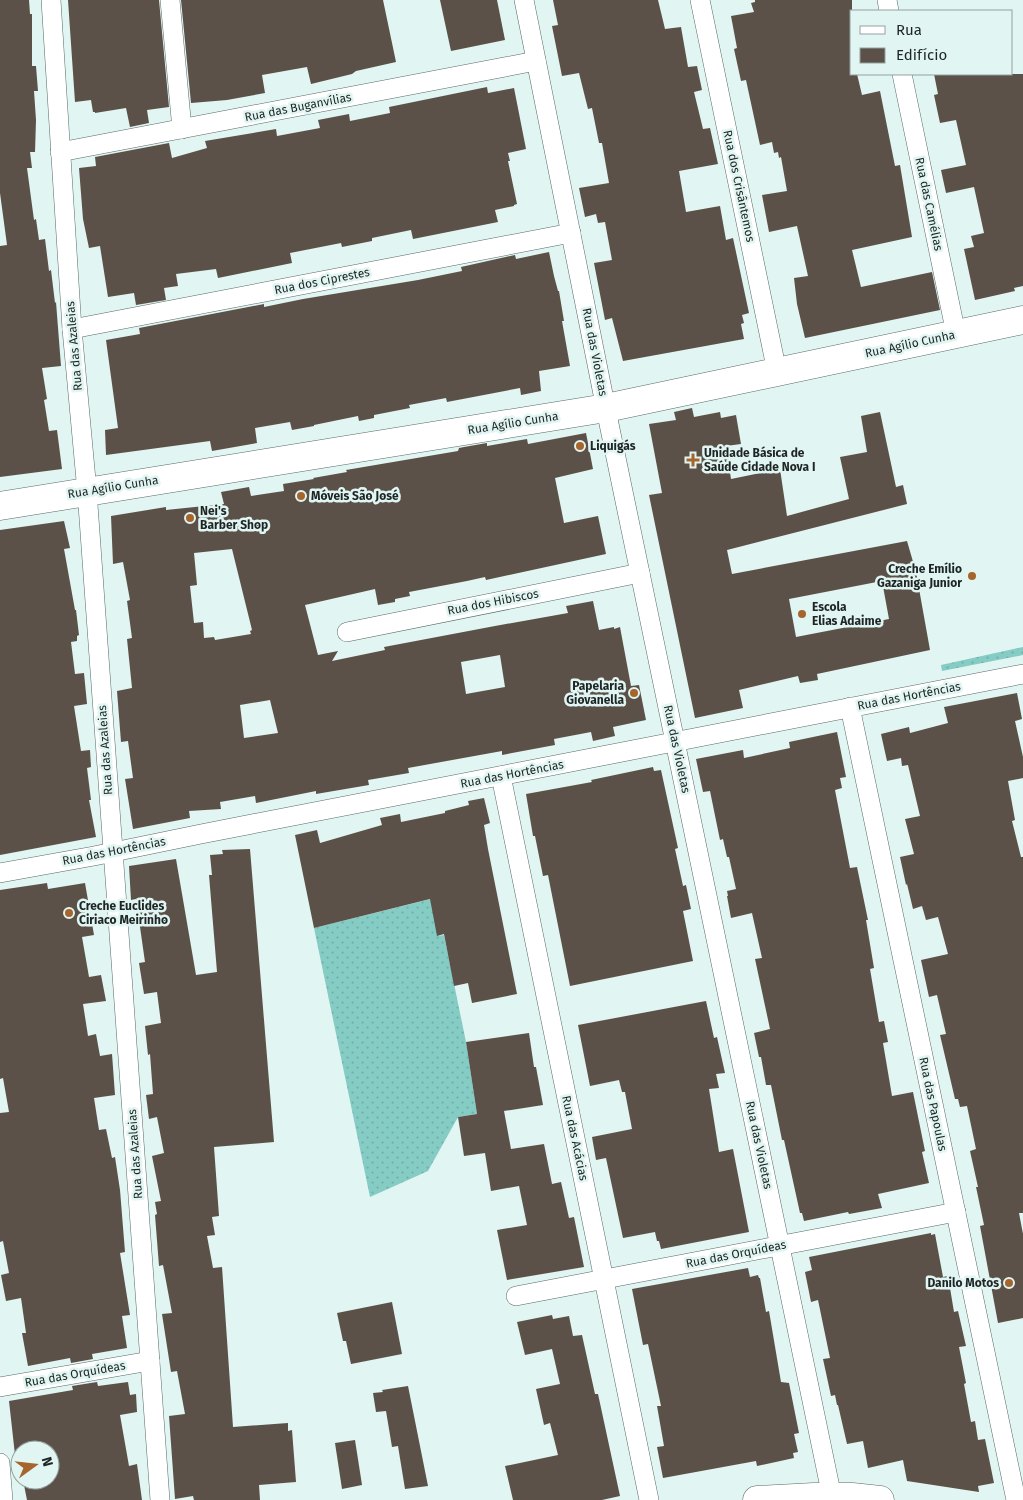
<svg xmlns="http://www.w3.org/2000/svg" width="1023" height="1500" font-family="'Fira Sans',sans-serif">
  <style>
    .grass { fill: url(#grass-dots) }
    .building { fill: #5c5148; fill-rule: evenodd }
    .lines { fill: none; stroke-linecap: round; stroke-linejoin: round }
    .street-casing { stroke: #586967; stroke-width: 20 }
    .secondary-casing { stroke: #586967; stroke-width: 29 }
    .street { stroke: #fff; stroke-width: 19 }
    .secondary { stroke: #fff; stroke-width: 28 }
    .poi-dot { fill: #a5652d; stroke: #e1f5f2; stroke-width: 2 }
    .labels { text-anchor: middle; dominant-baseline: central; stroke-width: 5; stroke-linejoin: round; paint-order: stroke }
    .street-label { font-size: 12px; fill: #1e2524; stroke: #e1f5f2 }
    .poi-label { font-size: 12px; font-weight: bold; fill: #1e2524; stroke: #e1f5f2; text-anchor: start }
  </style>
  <defs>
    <pattern id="grass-dots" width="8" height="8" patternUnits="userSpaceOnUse" patternTransform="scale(1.25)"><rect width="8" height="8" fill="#85ccc5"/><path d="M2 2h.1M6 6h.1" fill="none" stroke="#72afa9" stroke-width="1.8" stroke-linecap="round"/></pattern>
  </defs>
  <rect width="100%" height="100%" fill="#e1f5f2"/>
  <g class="grass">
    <polygon points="1023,647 1023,655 942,671 941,665"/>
    <polygon points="431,899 438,936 444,935 466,1042 477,1114 458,1117 428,1171 370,1197 314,928"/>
  </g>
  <g class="building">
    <polygon points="0,0 29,0 30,14 32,14 32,66 36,66 38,91 34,91 36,120 35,152 30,152 32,168 27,168 34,220 36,219 39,240 45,239 49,271 51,270 55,303 56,302 61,366 42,368 47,399 44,400 49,431 57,430 62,469 0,477 0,246 7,245 0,193"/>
    <polygon points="68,0 159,0 169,107 147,110 149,123 130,127 126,108 95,113 95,112 93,112 91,100 75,102"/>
    <polygon points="181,0 383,0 396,62 356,71 352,74 311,84 307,67 262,75 265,93 227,100 191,103"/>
    <polygon points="440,0 497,0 505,40 451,51"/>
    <polygon points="553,0 658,0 665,29 681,27 688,67 697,66 702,90 694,92 703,129 710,128 718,164 679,171 686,212 720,206 726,240 733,238 749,313 742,315 744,323 741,324 744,339 623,361 612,318 605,320 594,263 612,260 605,222 598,223 596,214 585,217 579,188 609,183 602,143 599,143 592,108 588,109 579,73 562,76 552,26 558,25"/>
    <polygon points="755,0 852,0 852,74 857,74 862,95 880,91 895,166 900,165 912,237 852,250 861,287 932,272 940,310 805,338 797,304 794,278 808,276 797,226 769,232 762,195 787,191 781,157 779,158 778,152 774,153 772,142 760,145 746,80 741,81 734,49 737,48 731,16 754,12 751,3 755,2"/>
    <polygon points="934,74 1023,74 1023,286 1014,288 1015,291 975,300 964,249 974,247 971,236 984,233 974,187 946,193 941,170 966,165 956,120 940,123 934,95 938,94"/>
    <polygon points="487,87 488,93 514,88 526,149 508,153 510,161 508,161 517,204 514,205 514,206 495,210 498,222 413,239 411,230 372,238 372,241 342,247 341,243 290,253 292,263 218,278 216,269 176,274 178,286 164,288 166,300 136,305 134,293 108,297 100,246 89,248 83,219 79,168 96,166 95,157 169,143 172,158 207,148 205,141 276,129 277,136 320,128 318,120 349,114 350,121 390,113 389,107"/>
    <polygon points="549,252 554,276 558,291 559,291 564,321 562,321 570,366 539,371 541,391 521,395 520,388 447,402 446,398 409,405 410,408 374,415 374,418 359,421 358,416 314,425 314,426 292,430 290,422 255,428 257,443 212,451 210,441 106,455 105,430 118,428 106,340 140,334 139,328 264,304 264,307 303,299 418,280 462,271 461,267 515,255 516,259"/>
    <path d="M692 408 694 417 720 412 721 418 736 415 741 444 726 446 731 479 780 469 787 516 849 499 840 457 867 452 861 416 880 412 896 487 903 485 907 504 727 550 732 574 907 541 916 572 930 650 817 674 818 680 800 683 798 676 739 690 743 708 695 718 649 495 662 493 649 424 676 420 674 412ZM882 581 889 619 796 637 789 599Z"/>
    <path d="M586 433 593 469 555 478 564 523 598 516 606 554 486 580 485 577 467 581 409 592 410 596 395 599V602L378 605 375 589 305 605 318 655 338 651 332 661 385 650 384 647 495 626 568 613 566 606 593 601 599 630 614 627V629L620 627 631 686 639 685 646 720 613 727 615 736 593 741 591 732 554 739 555 745 502 755V751L408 768 409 773 368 780 369 785 316 794V791L256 803 255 796 220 802 221 809 189 811 190 818 133 829 125 779 133 778 128 741 121 742 117 691 132 688 127 639 132 638 127 601 130 600 123 562 113 564 111 516 166 507V510L224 504 221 492 249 487 251 496 284 491 283 484 314 479 313 478 347 472 346 470 458 451 459 448 464 447 487 443V446L527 439 528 444ZM232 549 252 630 250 631 251 634 215 640 214 637 204 638 203 622 194 623 190 586 197 585 194 553ZM500 655 505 687 466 694 461 662ZM270 700 278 733 244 738 240 705Z"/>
    <polygon points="64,521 70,548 64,549 75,610 76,610 79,635 77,636 77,641 71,642 75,674 84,673 87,704 74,706 81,751 90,750 91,767 87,768 91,800 89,800 96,837 0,855 0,530"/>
    <polygon points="1017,693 1022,719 1015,721 1023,757 1023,778 1008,781 1015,820 1012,821 1021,857 1023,857 1023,1213 1019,1213 1023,1234 1023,1318 998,1323 980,1226 984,1225 976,1187 978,1187 970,1151 976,1149 967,1106 960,1107 958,1099 955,1099 940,1035 946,1034 937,995 929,997 921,960 948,954 938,917 926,920 922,906 913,909 907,884 906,885 900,857 914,854 905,819 920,816 908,765 902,766 901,758 887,761 881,734 909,727 910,733 948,723 944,707"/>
    <polygon points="837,732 846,777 840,778 842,788 835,790 850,868 857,867 868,920 866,920 874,968 870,969 879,1022 884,1021 888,1042 883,1043 892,1096 913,1092 925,1151 922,1152 929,1183 878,1194 882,1208 849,1214 848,1212 804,1221 802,1213 800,1213 784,1140 782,1140 771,1085 766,1085 761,1057 759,1057 754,1033 770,1029 755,959 762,958 752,913 731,918 727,896 728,896 727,891 736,889 729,857 727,857 723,839 720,840 710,791 703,792 696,759 743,750 744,758 790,748 789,742"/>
    <polygon points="653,767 654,771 661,770 678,848 675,849 683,886 686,885 691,909 683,911 693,961 570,986 548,875 543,876 535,836 533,836 526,794 592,782 591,780"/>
    <polygon points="484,798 490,823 484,825 488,849 517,994 472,1003 468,983 454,986 444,934 437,936 430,899 314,928 295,835 317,830 320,843 382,825 380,818 400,814 401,822 445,813 445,811 469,805 468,801"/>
    <polygon points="250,849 274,1142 214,1147 219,1216 212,1217 215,1235 207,1236 213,1268 222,1267 233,1427 288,1423 288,1431 292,1430 296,1482 259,1485 260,1500 194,1500 193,1496 175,1499 169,1416 185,1414 177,1371 171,1372 162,1314 172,1313 163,1265 159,1266 155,1215 157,1214 155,1202 161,1201 152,1156 164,1153 157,1117 149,1119 146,1095 153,1094 150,1054 148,1055 145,1026 161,1023 157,992 144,994 139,963 145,962 136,899 131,900 129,866 176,859 196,975 217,972 209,875 212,875 210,855 223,854 222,850"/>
    <polygon points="47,883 48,889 85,883 94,935 82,937 89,977 101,975 106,1001 83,1004 88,1036 96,1034 100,1056 112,1054 115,1095 94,1098 99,1130 106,1129 112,1158 115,1157 120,1190 125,1252 120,1253 130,1315 122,1316 127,1348 92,1354 93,1359 71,1363 70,1358 28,1366 22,1333 26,1333 21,1298 6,1301 1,1275 9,1273 3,1241 0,1242 0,1113 9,1112 3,1078 0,1079 0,890"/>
    <polygon points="706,1001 714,1038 717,1037 725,1073 716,1074 719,1088 709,1089 719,1152 733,1149 749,1232 661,1249 659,1241 657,1241 655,1232 623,1238 606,1158 596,1160 592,1137 632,1129 625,1092 622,1092 619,1080 590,1086 578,1025"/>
    <polygon points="529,1033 534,1067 536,1067 543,1105 504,1111 511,1149 544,1144 552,1184 561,1182 569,1218 574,1217 584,1267 507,1280 497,1230 527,1225 519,1186 491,1191 485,1153 464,1156 458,1117 477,1114 466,1042"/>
    <polygon points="931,1233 931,1235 935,1234 943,1277 948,1276 954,1312 958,1311 966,1346 959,1347 966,1383 964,1384 971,1422 975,1421 978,1440 985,1439 994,1483 978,1486 979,1492 907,1481 903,1460 868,1468 863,1441 847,1444 838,1405 837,1405 835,1395 831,1396 823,1359 830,1358 818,1300 811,1302 805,1272 812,1270 809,1257"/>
    <polygon points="748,1268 750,1277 758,1275 759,1278 760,1278 766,1312 769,1311 781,1382 789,1383 799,1433 794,1434 798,1452 793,1453 794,1458 757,1466 756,1461 663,1478 657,1447 664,1446 657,1406 661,1406 648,1344 643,1345 632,1289"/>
    <polygon points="392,1302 402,1354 351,1364 346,1341 343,1341 337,1313"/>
    <polygon points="552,1315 553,1319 569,1316 573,1336 582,1335 595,1394 598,1394 620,1496 602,1500 513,1500 505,1466 558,1455 550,1423 544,1425 536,1389 560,1384 552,1349 525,1355 517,1322"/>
    <polygon points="97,1382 98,1386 128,1382 130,1395 136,1394 137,1412 120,1415 129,1466 137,1464 142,1500 27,1500 23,1480 50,1480 50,1450 20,1450 20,1464 16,1464 9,1401 73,1390 72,1386"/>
    <polygon points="408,1386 428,1486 405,1489 398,1446 392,1447 386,1411 376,1412 373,1393 383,1392 382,1390"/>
    <polygon points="355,1440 362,1485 342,1489 335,1443"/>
  </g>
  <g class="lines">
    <g class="street-casing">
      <g id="street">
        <polyline points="51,0 72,329 87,491 160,1500"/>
        <polyline points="170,0 182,129"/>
        <polyline points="524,0 609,424 832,1497"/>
        <polyline points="700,0 777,372"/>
        <polyline points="887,0 889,11"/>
        <polyline points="902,74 956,334"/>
        <polyline points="60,152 536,61"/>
        <polyline points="72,329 571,233"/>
        <polyline points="347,632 640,573"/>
        <polyline points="850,707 1016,1500"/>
        <polyline points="501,776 649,1500"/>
        <polyline points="0,873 94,856 201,834 1023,674"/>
        <polyline points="516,1296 956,1212"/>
        <polyline points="0,1387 150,1361"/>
        <polyline points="0,1463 3,1500"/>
      </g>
    </g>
    <g class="secondary-casing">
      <g id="secondary">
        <polyline points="0,506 606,408 1023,320"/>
        <polyline points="757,1500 814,1497 852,1497 880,1500"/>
      </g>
    </g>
    <use href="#street" class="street"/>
    <use href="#secondary" class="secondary"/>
  </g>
  <g class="poi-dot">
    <circle cx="580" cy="446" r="5"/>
    <path d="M690.5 452.5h5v5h5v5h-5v5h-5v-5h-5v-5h5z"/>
    <circle cx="301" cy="496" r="5"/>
    <circle cx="190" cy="518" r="5"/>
    <circle cx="972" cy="576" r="5"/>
    <circle cx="802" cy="614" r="5"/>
    <circle cx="634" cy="693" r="5"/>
    <circle cx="69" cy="913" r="5"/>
    <circle cx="1009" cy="1283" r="5"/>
  </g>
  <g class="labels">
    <g class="street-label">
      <text transform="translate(298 107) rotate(-11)">Rua das Buganvílias</text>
      <text transform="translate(739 186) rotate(78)">Rua dos Crisântemos</text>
      <text transform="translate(929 204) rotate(78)">Rua das Camélias</text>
      <text transform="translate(322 281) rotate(-11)">Rua dos Ciprestes</text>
      <text transform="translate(910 344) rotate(-12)">Rua Agílio Cunha</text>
      <text transform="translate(74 346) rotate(-95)">Rua das Azaleias</text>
      <text transform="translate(595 352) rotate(79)">Rua das Violetas</text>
      <text transform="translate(513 423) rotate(-9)">Rua Agílio Cunha</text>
      <text transform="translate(113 487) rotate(-9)">Rua Agílio Cunha</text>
      <text transform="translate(493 602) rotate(-11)">Rua dos Hibiscos</text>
      <text transform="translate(909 696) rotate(-11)">Rua das Hortências</text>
      <text transform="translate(677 749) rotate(78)">Rua das Violetas</text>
      <text transform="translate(105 750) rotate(-94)">Rua das Azaleias</text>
      <text transform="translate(512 774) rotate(-11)">Rua das Hortências</text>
      <text transform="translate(114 851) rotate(-11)">Rua das Hortências</text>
      <text transform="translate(933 1104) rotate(78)">Rua das Papoulas</text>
      <text transform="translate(575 1138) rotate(78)">Rua das Acácias</text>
      <text transform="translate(759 1145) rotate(78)">Rua das Violetas</text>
      <text transform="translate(135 1154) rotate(-94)">Rua das Azaleias</text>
      <text transform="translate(736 1254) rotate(-11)">Rua das Orquídeas</text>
      <text transform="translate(75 1374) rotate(-10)">Rua das Orquídeas</text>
    </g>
    <g class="poi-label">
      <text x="590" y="446">Liquigás</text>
      <text x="704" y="453">Unidade Básica de<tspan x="704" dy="14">Saúde Cidade Nova I</tspan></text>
      <text x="311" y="496">Móveis São José</text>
      <text x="200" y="511">Nei's<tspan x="200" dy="14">Barber Shop</tspan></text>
      <text x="962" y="569" text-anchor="end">Creche Emílio<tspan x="962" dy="14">Gazaniga Junior</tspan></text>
      <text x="812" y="607">Escola<tspan x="812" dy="14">Elias Adaime</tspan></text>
      <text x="624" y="686" text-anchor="end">Papelaria<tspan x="624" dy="14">Giovanella</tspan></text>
      <text x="79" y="906">Creche Euclides<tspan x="79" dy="14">Ciriaco Meirinho</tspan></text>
      <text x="999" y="1283" text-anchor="end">Danilo Motos</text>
    </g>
  </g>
  <rect x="850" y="10" width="162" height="65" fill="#e1f5f2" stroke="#93a2a0"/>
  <rect x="860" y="26" width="25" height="8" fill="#ffffff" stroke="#93a2a0"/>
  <text x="896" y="35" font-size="15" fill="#1e2524">Rua</text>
  <rect x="860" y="48" width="25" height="15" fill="#5c5148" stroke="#93a2a0"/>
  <text x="896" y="60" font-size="15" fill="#1e2524">Edifício</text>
  <g transform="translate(35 1465) rotate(75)"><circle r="24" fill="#e1f5f2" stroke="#93a2a0"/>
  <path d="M0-4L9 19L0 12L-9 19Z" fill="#a5652d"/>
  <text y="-8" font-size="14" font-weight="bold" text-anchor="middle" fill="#1e2524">N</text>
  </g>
</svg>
